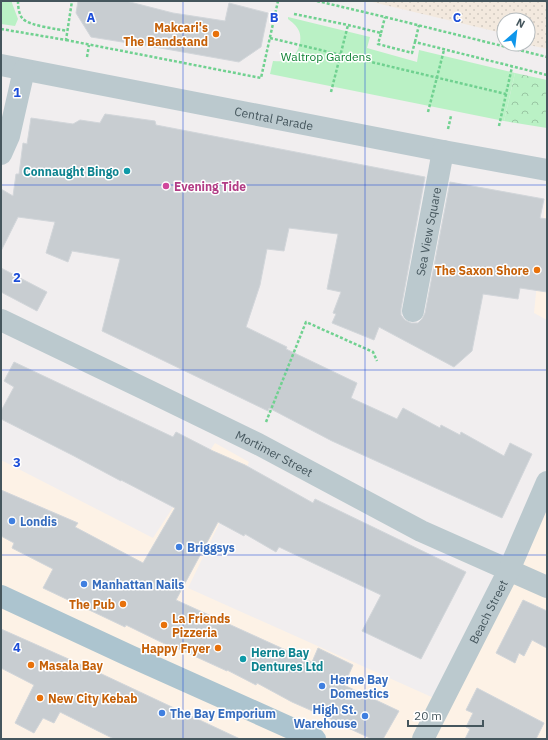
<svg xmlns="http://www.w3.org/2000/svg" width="548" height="740" font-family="'IBM Plex Sans',sans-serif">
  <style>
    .commercial { fill: #fdf2e6 }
    .green { fill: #baf1c5 }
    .sand { fill: url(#sand-dots) }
    .park { fill: url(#park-crowns) }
    .building { fill: #c8cdd1; stroke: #d2d6da }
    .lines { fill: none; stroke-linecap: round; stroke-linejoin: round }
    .path { stroke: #70d190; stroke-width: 2.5; stroke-dasharray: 3 2; stroke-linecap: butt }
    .minor { stroke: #bbc9ce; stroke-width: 22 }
    .major { stroke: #acc4cf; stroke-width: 22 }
    .grid { fill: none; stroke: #1d4ed8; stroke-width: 1; stroke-opacity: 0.55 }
    .food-dot { fill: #e8710a; stroke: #fff; stroke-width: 1.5 }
    .culture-dot { fill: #0f9aa8; stroke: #fff; stroke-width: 1.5 }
    .hotel-dot { fill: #d1479c; stroke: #fff; stroke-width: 1.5 }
    .shop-dot { fill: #3f7fe0; stroke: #fff; stroke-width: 1.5 }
    .labels { text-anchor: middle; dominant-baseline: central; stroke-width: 3; stroke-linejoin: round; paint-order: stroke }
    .food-label { font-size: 12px; font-weight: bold; fill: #c56008; stroke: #fff; text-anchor: end }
    .park-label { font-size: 12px; fill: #118336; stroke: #fff }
    .street-label { font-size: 12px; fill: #45565d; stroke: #fff }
    .culture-label { font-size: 12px; font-weight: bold; fill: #0d838f; stroke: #fff; text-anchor: end }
    .hotel-label { font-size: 12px; font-weight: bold; fill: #b23c85; stroke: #fff; text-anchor: start }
    .shop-label { font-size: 12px; font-weight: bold; fill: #366cbe; stroke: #fff; text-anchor: start }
    .grid-label { font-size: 13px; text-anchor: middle; font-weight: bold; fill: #1d4ed8; stroke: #fff; stroke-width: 3; stroke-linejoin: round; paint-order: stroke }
  </style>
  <defs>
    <pattern id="sand-dots" width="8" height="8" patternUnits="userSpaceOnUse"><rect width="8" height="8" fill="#f3e9de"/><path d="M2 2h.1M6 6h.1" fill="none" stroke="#d2cac1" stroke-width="1.8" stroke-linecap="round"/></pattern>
    <pattern id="park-crowns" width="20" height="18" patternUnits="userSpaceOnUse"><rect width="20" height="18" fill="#baf1c5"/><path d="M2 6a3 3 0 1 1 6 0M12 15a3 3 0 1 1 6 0" fill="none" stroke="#99c6a3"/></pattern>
  </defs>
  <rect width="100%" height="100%" fill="#f1eeef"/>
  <g class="commercial">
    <polygon points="547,184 547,320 534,313"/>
    <polygon points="215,443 249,462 188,588 445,703 547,504 547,739 1,739 1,460 153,538"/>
  </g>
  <g class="green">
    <polygon points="1,1 12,1 12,3 18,19 15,26 1,24"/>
    <path d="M288 17 370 37 367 48 417 62 419 50 515 73 504 121 270 74 273 61C278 61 282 62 286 60 298 57 303 41 299 31 297 26 292 22 288 19Z"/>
  </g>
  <polygon class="sand" points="368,1 547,1 547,49 525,44 528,44 528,20 504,20 504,39 498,38 498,32"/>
  <polygon class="park" points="515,73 547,80 547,128 504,121"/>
  <g class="building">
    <polygon points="78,1 126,1 173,13 225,21 229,3 268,13 261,47 239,62 166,49 91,37 76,13"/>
    <polygon points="105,114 155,121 156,125 425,177 401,309 401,315 405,320 411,323 418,323 422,319 425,313 450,182 544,199 540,218 547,219 547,292 520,288 518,299 483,294 472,351 454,367 379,327 374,340 332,323 336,314 333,313 341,292 327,289 338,234 289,228 284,251 267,249 260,285 246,327 287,347 286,349 357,383 351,398 397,419 403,408 440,428 441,425 460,435 461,432 504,456 510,443 532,454 502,518 332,441 269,408 268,411 102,331 120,259 72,251 68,262 46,253 55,222 18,217 1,251 1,189 13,196 16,174 19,174 23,143 27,144 31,118 73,124 80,120 100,123 101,121"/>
    <polygon points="1,268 47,292 37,311 1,292"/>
    <polygon points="14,362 173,437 176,432 213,451 245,465 313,503 315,499 466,572 421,659 362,631 381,595 279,547 276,552 245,534 244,536 218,522 176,600 312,662 318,648 353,665 344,685 399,711 383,739 372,739 333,721 333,720 292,702 257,683 256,685 227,670 227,671 168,644 167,645 126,625 125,627 43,588 53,569 12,548 14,543 1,536 1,490 78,523 75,527 143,563 175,508 121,480 121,481 74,456 1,419 1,411 14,387 4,381"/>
    <polygon points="523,600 547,611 547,648 532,640 524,656 519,653 515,663 496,653"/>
    <polygon points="1,629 91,669 240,739 114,739 60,712 54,723 43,718 34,733 15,723 34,685 1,668"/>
    <polygon points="477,688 544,723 536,739 465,739 470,729 466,727 473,713 466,710"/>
  </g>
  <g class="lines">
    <g class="path">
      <path d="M18 1C18 7 19 15 23 19 30 26 58 29 67 31"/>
      <polyline points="317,1 385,17 547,57"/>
      <polyline points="294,14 348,25 381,33 378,44 412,53 415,42 547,75"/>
      <polyline points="1,29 66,40 72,1"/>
      <polyline points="381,33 385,17"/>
      <polyline points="270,38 506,94"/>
      <polyline points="66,40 261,78 278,1"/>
      <polyline points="415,42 419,25"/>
      <polyline points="87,57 89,45"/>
      <polyline points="331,92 348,25"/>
      <polyline points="428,112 444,50"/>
      <polyline points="499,126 512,67"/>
      <polyline points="448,129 451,116"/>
      <polyline points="266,422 306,322 373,352 377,361"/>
    </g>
    <g class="minor">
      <path id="s1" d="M1 65 443 151 547 170"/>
      <polyline points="1,154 9,136 24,70"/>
      <path id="s2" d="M413 311 443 151"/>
      <path id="s3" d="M1 320 147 390 258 444 421 531 547 587"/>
      <path id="s4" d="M423 739 509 570 547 482"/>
    </g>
    <polyline class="major" points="1,596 130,656 315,739"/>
  </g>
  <path class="grid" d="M183 1V739M365 1V739M1 185H547M1 370H547M1 555H547"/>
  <g class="food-dot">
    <circle cx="216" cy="34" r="4"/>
    <circle cx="537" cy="270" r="4"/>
    <circle cx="123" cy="604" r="4"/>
    <circle cx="164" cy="625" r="4"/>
    <circle cx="218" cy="648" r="4"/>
    <circle cx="31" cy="665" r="4"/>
    <circle cx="40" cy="698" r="4"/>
  </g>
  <g class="culture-dot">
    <circle cx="127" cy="171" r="4"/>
    <circle cx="243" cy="659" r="4"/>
  </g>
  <circle class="hotel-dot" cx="166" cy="186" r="4"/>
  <g class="shop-dot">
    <circle cx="12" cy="521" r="4"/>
    <circle cx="179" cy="547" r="4"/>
    <circle cx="84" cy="584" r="4"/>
    <circle cx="322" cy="686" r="4"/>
    <circle cx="162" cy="713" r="4"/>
    <circle cx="365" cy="716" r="4"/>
  </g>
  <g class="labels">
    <g class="food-label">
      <text x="208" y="27">Makcari's<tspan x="208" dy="14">The Bandstand</tspan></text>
      <text x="529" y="270">The Saxon Shore</text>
      <text x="115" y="604">The Pub</text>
      <text x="172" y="618" text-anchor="start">La Friends<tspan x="172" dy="14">Pizzeria</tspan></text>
      <text x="210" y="648">Happy Fryer</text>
      <text x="39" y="665" text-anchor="start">Masala Bay</text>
      <text x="48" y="698" text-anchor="start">New City Kebab</text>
    </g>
    <g class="park-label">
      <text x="326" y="56">Waltrop Gardens</text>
    </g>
    <g class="street-label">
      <text stroke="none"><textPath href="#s1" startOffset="278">Central Parade</textPath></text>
      <text stroke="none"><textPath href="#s2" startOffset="81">Sea View Square</textPath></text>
      <text stroke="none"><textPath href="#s3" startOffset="304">Mortimer Street</textPath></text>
      <text stroke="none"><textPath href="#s4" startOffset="143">Beach Street</textPath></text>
    </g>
    <g class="culture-label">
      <text x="119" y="171">Connaught Bingo</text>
      <text x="251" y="652" text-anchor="start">Herne Bay<tspan x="251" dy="14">Dentures Ltd</tspan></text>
    </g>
    <g class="hotel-label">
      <text x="174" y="186">Evening Tide</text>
    </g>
    <g class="shop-label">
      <text x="20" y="521">Londis</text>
      <text x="187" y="547">Briggsys</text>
      <text x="92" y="584">Manhattan Nails</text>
      <text x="330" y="679">Herne Bay<tspan x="330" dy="14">Domestics</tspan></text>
      <text x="357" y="709" text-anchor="end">High St.<tspan x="357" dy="14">Warehouse</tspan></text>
      <text x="170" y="713">The Bay Emporium</text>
    </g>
  </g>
  <g class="grid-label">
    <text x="91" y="22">A</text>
    <text x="274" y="22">B</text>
    <text x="457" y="22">C</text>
    <text x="17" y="97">1</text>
    <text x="17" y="282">2</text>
    <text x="17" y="467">3</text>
    <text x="17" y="652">4</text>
  </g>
  <rect width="548" height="740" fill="none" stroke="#45565d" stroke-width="4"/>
  <g transform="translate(516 32) rotate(28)"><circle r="19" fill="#ffffff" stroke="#b5bbbe"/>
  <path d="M0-3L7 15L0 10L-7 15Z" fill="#0e96eb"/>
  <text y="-6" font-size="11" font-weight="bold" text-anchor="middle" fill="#45565d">N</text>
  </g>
  <path d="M408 720v6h75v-6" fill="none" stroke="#45565d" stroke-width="2"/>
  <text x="414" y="720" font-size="12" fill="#45565d" stroke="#ffffff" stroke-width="3" paint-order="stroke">20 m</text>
</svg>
